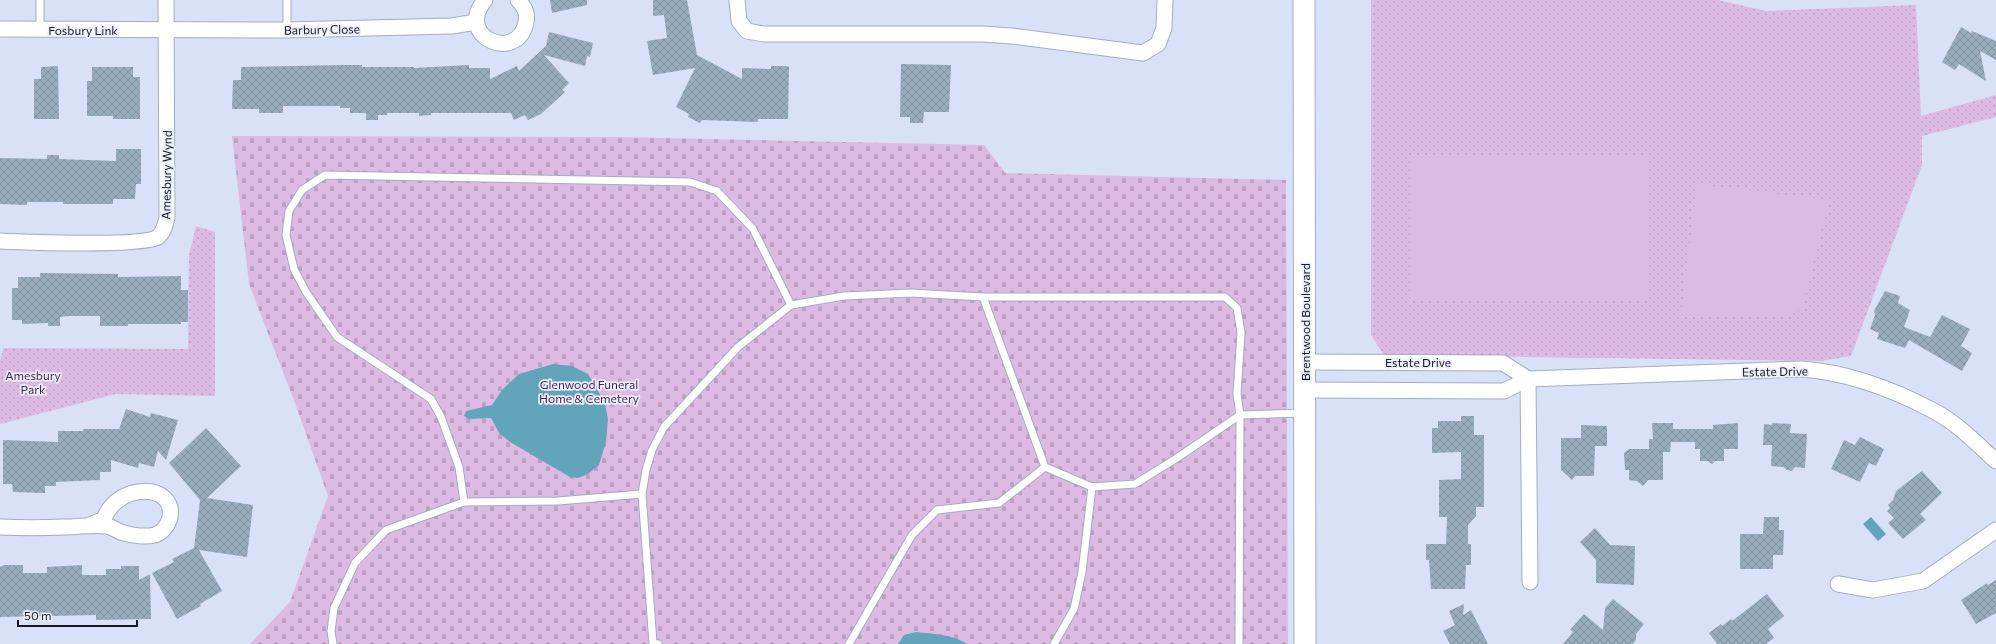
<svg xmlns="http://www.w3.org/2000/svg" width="1996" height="644" font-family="Commissioner,sans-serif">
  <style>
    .cemetery { fill: url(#cemetery-stones) }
    .park { fill: url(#park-dots) }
    .pitch { fill: #dcbae4 }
    .water { fill: #62a5ba }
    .building { fill: url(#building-cross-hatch) }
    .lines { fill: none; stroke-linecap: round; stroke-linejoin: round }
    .lane-casing { stroke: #a4acc3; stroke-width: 9 }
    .street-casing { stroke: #a4acc3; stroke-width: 17 }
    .secondary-casing { stroke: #a4acc3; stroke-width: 23 }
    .lane { stroke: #fff; stroke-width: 7 }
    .street { stroke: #fff; stroke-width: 15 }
    .secondary { stroke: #fff; stroke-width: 21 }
    .labels { text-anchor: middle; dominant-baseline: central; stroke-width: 3.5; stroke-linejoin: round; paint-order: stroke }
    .street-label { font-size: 12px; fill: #161921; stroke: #eaeffd }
    .park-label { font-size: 12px; fill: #491c53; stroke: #eaeffd }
  </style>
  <defs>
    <pattern id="cemetery-stones" width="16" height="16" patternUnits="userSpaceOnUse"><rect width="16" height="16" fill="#dcbae4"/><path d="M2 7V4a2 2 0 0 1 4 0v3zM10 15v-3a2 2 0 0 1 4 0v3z" fill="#bc9fc3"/></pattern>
    <pattern id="park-dots" width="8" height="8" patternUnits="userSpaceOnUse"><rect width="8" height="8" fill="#dcbae4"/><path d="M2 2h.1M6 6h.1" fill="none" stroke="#bc9fc3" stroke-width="1.8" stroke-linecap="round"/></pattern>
    <pattern id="building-cross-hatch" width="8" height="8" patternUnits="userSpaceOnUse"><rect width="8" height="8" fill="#98acbd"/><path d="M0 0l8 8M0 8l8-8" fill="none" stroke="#8293a2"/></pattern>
  </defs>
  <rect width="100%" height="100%" fill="#d9e1f9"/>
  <polygon class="cemetery" points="232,136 618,137 984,145 1005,173 1286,180 1288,644 250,644 290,602 328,496 295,403 249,284"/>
  <g class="park">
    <polygon points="1371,0 1718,0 1766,11 1916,5 1921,116 1996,95 1996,117 1922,136 1922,165 1851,356 1822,361 1384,355 1371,335"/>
    <polygon points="196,226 215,232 215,396 116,394 0,424 0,361 3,348 188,349 189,255"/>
  </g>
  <g class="pitch">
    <polygon points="1648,157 1648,300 1410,301 1410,158"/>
    <polygon points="1697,184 1829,200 1803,307 1791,315 1681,314"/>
  </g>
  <g class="water">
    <polygon points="553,364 572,366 588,374 605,403 608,419 606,442 599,465 588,474 578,478 570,477 510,442 499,433 491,418 469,419 464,416 466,411 492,405 502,390 519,374"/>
    <polygon points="1871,517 1886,534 1878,541 1863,524"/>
    <path d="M916 632C932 634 953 634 967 644H898L904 635Z"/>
  </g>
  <g class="building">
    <polygon points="550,0 587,0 587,5 552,13"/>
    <polygon points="653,0 687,0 697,55 742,79 742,68 771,69 771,66 786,66 789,67 788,119 758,119 758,122 702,120 700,123 688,117 689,114 676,107 695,68 653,75 647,41 667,38 664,15 653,16"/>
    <polygon points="1961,27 1971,33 1972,31 1996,41 1996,60 1980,51 1986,81 1959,64 1955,70 1942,62"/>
    <polygon points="549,32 593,43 590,57 587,56 585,66 544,55 569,83 562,90 565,92 541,114 528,120 525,115 514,120 511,113 431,113 431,115 419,116 419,113 387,113 387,115 378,115 378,120 366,120 366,113 350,113 350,108 340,108 340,106 283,106 283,113 259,113 259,109 232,109 233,80 241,80 241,67 343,65 362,65 362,67 414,67 414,68 469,65 469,68 490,68 490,79 517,66 519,71 546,46"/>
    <polygon points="901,64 951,65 949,112 924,112 923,123 910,123 910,117 900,117"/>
    <polygon points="58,66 59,119 34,119 34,79 41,79 41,67"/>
    <polygon points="92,67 133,67 133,77 140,77 140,119 113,119 113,116 87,116 87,81 92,81"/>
    <polygon points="116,149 141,149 141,184 136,184 135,199 113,199 113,204 63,204 63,202 27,202 27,205 0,204 0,158 47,159 47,155 59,155 59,159 116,161"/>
    <polygon points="40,273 118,274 118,277 181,276 181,290 188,290 188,322 181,322 181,324 128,324 128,326 100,326 100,316 69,316 60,317 60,326 48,326 48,323 22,324 22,320 12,320 12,288 18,288 18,277 40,277"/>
    <polygon points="1885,291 1900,296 1898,303 1910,310 1904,327 1930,337 1942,315 1970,329 1961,346 1972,353 1962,371 1909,340 1905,348 1877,339 1879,333 1870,329 1875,315 1874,311"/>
    <polygon points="126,409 150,417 151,413 178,420 166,460 158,451 154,467 139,463 138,468 111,460 111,472 100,472 100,480 56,482 56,486 45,486 45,493 13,492 12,484 3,484 3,440 58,442 58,431 83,431 83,429 119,429"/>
    <polygon points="1461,416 1474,416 1474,435 1484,435 1484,507 1476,507 1476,516 1468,525 1468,544 1471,544 1471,565 1466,565 1465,589 1431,589 1429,560 1426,560 1426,544 1446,544 1447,517 1439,517 1439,480 1461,479 1461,452 1432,453 1432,428 1438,428 1438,421 1461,421"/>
    <polygon points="1652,423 1673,423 1673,429 1713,429 1713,425 1738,423 1738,449 1724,449 1724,461 1715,461 1712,464 1708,461 1700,461 1700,449 1695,449 1695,442 1671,442 1670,452 1663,452 1663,480 1648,480 1643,486 1637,481 1629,480 1629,470 1625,470 1624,453 1629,449 1649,449 1649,439 1653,439"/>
    <polygon points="1772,423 1791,424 1790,433 1807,434 1805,468 1795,467 1792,471 1787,470 1783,467 1771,466 1772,445 1763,445 1764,424 1772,425"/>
    <polygon points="1581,425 1607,426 1607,446 1595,446 1594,476 1575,476 1572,480 1561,470 1561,438 1581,438"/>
    <polygon points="206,428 241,466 207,498 253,505 247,557 199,550 222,591 200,604 201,606 177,619 152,573 174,562 172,559 194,548 200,500 169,463"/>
    <polygon points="1860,437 1884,449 1876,466 1869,463 1860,482 1831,469 1844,440 1855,445"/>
    <polygon points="1922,471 1942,493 1920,514 1926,520 1903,539 1888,523 1894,518 1887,511 1890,508 1888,505 1893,500 1896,491"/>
    <polygon points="1764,517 1779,517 1779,530 1784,530 1783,555 1773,555 1773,569 1740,569 1740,534 1763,534"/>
    <polygon points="1595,528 1610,545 1635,546 1634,585 1596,583 1596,560 1580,542"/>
    <polygon points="4,565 23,565 23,573 47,573 47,567 82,565 82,575 106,575 106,569 121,569 121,566 139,566 139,580 150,574 151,619 96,620 96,615 0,617 0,567"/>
    <polygon points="1996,580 1996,613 1976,624 1961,600 1987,583 1988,585"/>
    <polygon points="1767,594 1784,616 1768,629 1774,638 1766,644 1717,644 1709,633 1721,624 1722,626 1731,619 1732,621"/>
    <polygon points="1613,599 1644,624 1636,634 1636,640 1633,644 1563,644 1573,632 1570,630 1584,614 1603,630 1605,608"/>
    <polygon points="1464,604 1463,615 1471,610 1488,644 1450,644 1443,631 1455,625 1449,611"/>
  </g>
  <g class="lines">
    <g class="lane-casing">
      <g id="lane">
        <polyline points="287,0 287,30"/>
        <polyline points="40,30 40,0"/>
        <polyline points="983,297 1045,467 1092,487 1135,484 1177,458 1240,415 1302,413"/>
        <polyline points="464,502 459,467 441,417 431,399 337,337 306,292 294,269 286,235 289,211 302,190 325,175 690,182 717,191 753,229 791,305"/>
        <polyline points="333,644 331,631 334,608 355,563 386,530 464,502 558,501 642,494"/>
        <polyline points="658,644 653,643 642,494 646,470 652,450 664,427 738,347 791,305 844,296 911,293 983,297 1225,297 1237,308 1241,333 1237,394 1240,415 1239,644"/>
        <polyline points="849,644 912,535 937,510 999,503 1045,467"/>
        <polyline points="1054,644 1074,609 1082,572 1092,487"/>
      </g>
    </g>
    <g class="street-casing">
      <g id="street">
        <path d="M485 0C454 37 518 64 526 22 528 14 524 6 518 0"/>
        <polyline points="737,0 739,21 747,31 764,34 982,34 1012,36 1143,53 1158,44 1164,28 1165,0"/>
        <polyline points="0,29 287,30 452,26 476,22"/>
        <path d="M0 241C26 242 142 247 158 237 164 232 165 225 167 218L166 0"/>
        <polyline points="1304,362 1503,363 1528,379"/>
        <polyline points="1528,379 1530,582"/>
        <path d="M1305 390 1504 391 1528 379 1801 369C1846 372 1892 389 1932 410 1956 422 1976 443 1996 461"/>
        <path d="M0 527C21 528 43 528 64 527 79 527 93 524 107 526 113 527 118 532 124 533 133 536 146 537 155 535 162 533 169 524 170 517 176 483 117 482 104 519L90 525"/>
        <polyline points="1838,584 1873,590 1923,581 1996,530"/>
      </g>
    </g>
    <g class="secondary-casing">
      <polyline id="secondary" points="1304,0 1305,644"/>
    </g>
    <use href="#lane" class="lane"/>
    <use href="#street" class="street"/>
    <use href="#secondary" class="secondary"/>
  </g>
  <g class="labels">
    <g class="street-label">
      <text transform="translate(322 29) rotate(-1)">Barbury Close</text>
      <text x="83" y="30">Fosbury Link</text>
      <text transform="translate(166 175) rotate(-89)">Amesbury Wynd</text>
      <text transform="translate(1305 322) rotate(-90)">Brentwood Boulevard</text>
      <text x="1418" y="362">Estate Drive</text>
      <text transform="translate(1775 371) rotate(-1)">Estate Drive</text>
    </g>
    <g class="park-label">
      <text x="33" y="375">Amesbury<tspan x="33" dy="14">Park</tspan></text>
      <text x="589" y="384">Glenwood Funeral<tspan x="589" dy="14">Home &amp; Cemetery</tspan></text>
    </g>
  </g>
  <path d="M18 620v6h119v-6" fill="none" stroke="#161921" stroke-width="2"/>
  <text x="24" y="620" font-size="12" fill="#161921" stroke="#eaeffd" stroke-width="3" paint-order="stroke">50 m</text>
</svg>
